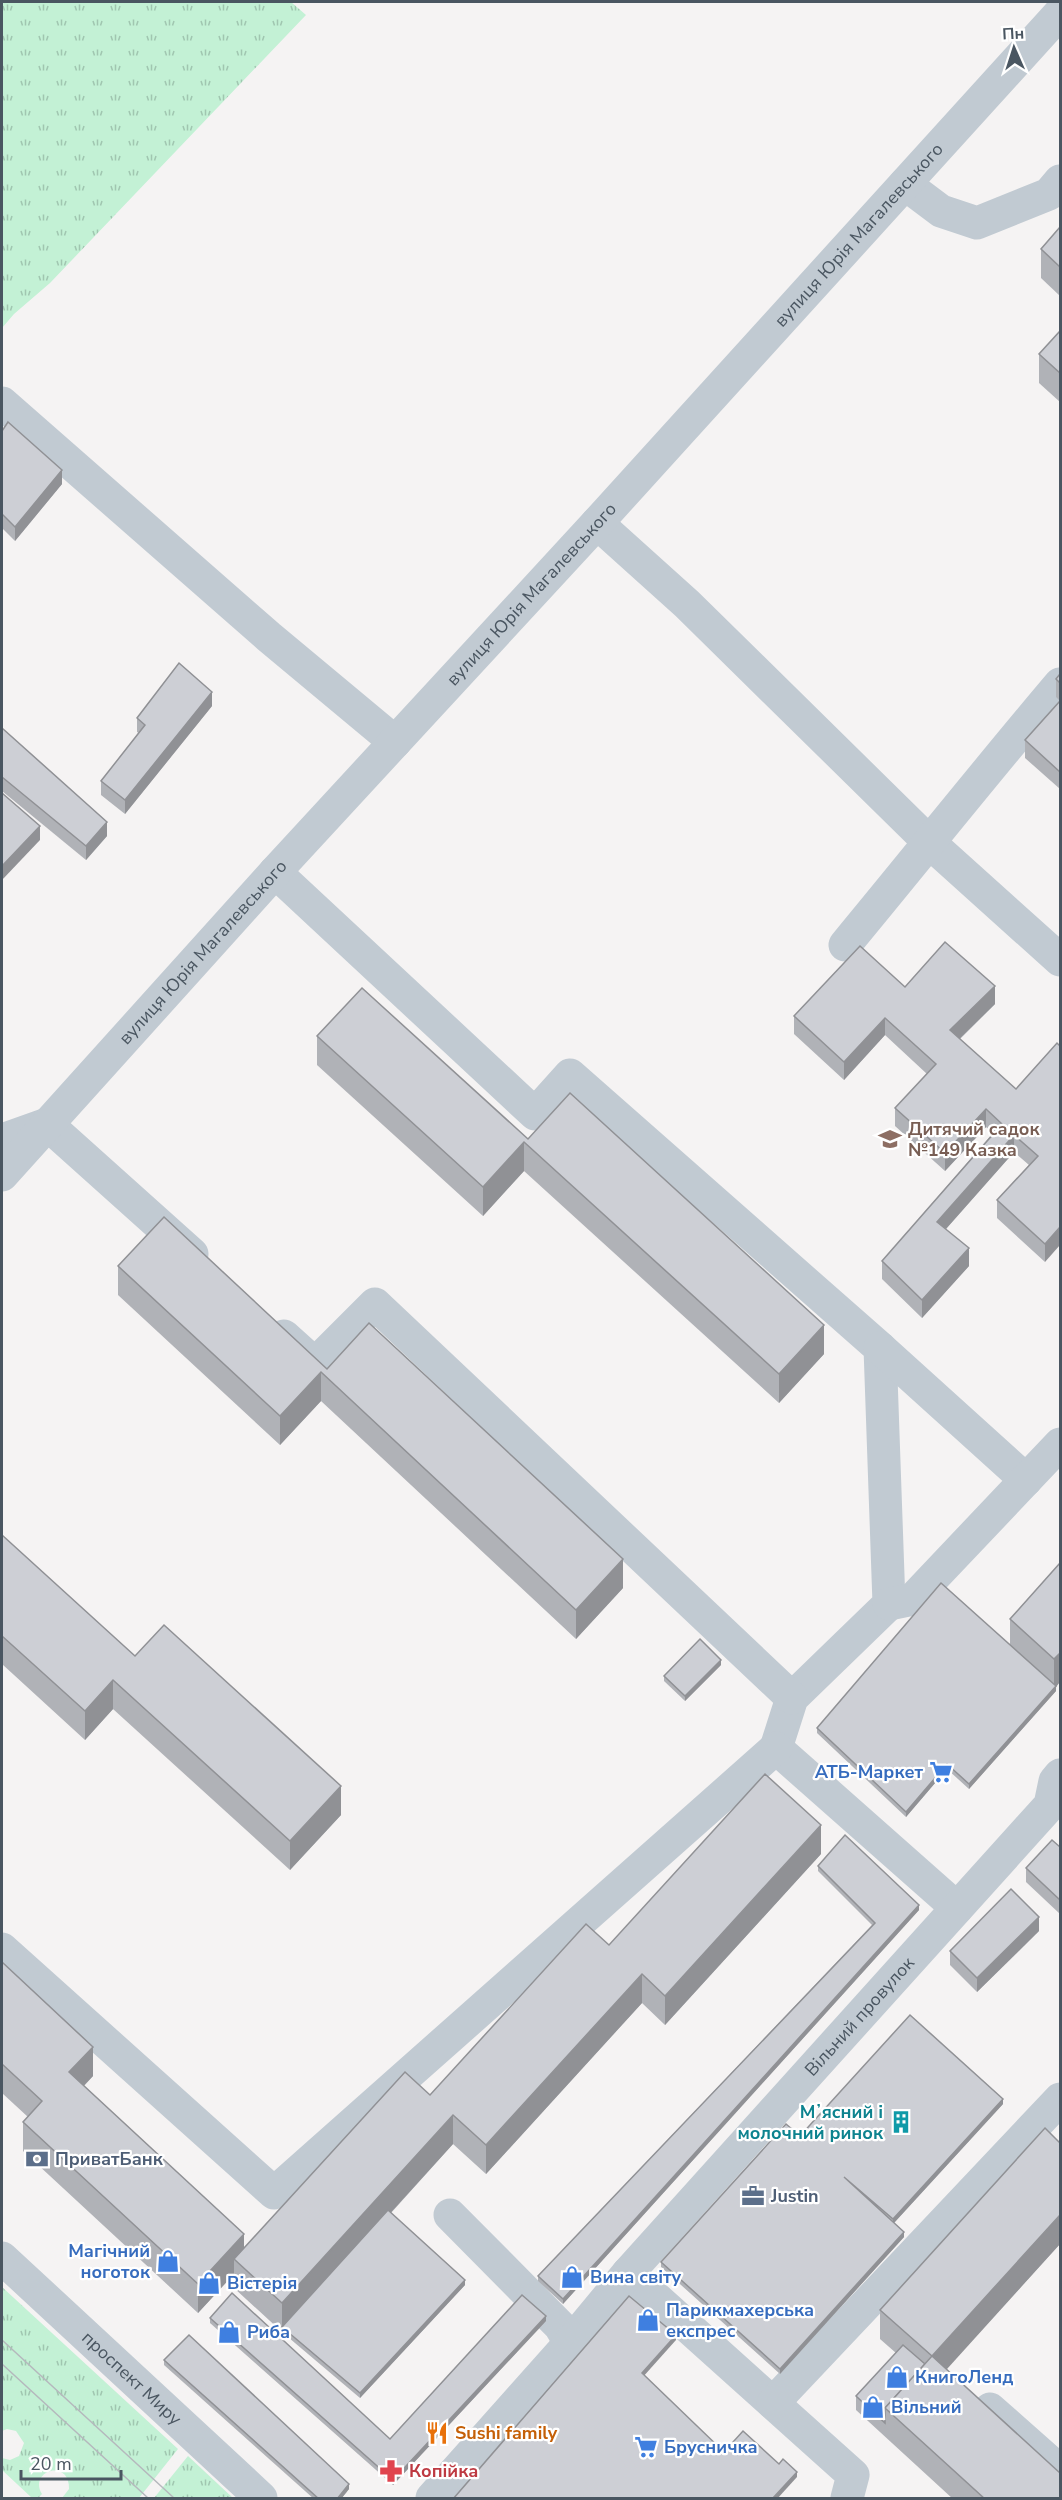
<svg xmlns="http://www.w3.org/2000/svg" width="1062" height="2500" font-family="'Nunito Sans',sans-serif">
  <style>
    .grass { fill: url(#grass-tufts) }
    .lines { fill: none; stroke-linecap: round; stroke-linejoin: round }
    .minor { stroke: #c1cad2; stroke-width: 33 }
    .tram { stroke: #b5b8bd; stroke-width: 1.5 }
    .wall { fill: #b0b2b7 }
    .shaded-wall { fill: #909195 }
    .building { fill: #cdcfd5; stroke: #909195; stroke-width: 1.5 }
    .labels { text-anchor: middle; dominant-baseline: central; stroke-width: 4.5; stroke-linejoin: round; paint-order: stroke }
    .street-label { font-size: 18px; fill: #4a5661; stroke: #fff }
    .education-label { font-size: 18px; font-weight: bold; fill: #785e54; stroke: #fff; text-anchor: start }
    .shop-label { font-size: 18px; font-weight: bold; fill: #366cbe; stroke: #fff; text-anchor: start }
    .culture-label { font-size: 18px; font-weight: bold; fill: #0d838f; stroke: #fff; text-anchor: end }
    .service-label { font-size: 18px; font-weight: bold; fill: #4e5e75; stroke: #fff; text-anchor: start }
    .food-label { font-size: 18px; font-weight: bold; fill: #c56008; stroke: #fff; text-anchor: start }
    .health-label { font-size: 18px; font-weight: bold; fill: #be3a42; stroke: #fff; text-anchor: start }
  </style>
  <defs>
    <pattern id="grass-tufts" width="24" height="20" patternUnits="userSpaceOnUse" patternTransform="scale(1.5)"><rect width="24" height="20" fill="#c3f1d5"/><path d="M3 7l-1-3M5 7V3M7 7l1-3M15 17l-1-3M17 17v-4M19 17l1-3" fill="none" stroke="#a0c6b0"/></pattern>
  </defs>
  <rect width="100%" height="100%" fill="#f5f3f3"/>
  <g class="grass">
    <polygon points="2,2 291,2 306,15 50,283 14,314 2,328"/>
    <path d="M2 2287 178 2449 139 2498H62L69 2489C70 2458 28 2470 42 2494L38 2498H32L2 2470V2458L10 2460 19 2456 24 2443 16 2431 7 2429 2 2431Z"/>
    <polygon points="188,2456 233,2498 154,2498"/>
  </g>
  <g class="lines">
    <g class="minor">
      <polyline points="905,184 941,211 977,223 1049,194 1060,181"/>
      <polyline points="2,403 269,637 395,742"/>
      <polyline points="597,523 687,604 930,843 1060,960"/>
      <polyline points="275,872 535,1114 570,1075 880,1348 889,1604 792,1698 776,1748 957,1908"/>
      <path d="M845 945C917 858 987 770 1060 684"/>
      <polyline points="2,1140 47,1124 192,1254"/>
      <path id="s1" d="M2 1175 275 872 597 523 1060 13"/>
      <polyline points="284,1336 315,1364 375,1304 792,1698"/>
      <polyline points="880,1348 1026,1480"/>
      <polyline points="889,1604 913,1599 1060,1444"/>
      <polyline points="2,1949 274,2193 776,1748"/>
      <polyline points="450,2215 560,2326 570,2343"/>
      <path id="s2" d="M2 2258 261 2498"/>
      <polyline points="628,2273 853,2475 847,2498"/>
      <polyline points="773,2403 1060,2099"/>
      <polyline points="990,2409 1060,2471"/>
      <path id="s3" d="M432 2498 570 2343 628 2273 1050 1805 1055 1781 1060 1775"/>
    </g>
    <g class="tram">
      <polyline points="2,2340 174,2498"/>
      <polyline points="2,2364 148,2498"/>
    </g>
  </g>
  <g class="wall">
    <polygon points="1060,227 1060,296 1041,278 1041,249"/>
    <polygon points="1060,331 1060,402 1039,383 1039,354"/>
    <polygon points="2,431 62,484 15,541 2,528"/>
    <polygon points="1060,674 1060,701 1056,697 1056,679"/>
    <polygon points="1060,701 1060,789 1025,758 1025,740"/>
    <polygon points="212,706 125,814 101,795 101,781 139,733 137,732 137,718"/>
    <polygon points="2,728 107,836 86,860 2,791"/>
    <polygon points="905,987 995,1004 960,1039 1016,1089 1057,1043 1045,1262 997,1218 997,1200 1029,1165 1014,1152 946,1229 969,1266 922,1318 882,1279 882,1261 993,1133 986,1127 945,1171 895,1126 895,1108 927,1074 885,1035 844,1080 794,1034 794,1016"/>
    <polygon points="317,1036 528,1139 824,1354 779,1403 524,1171 483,1216 317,1065"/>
    <polygon points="118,1266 327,1369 623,1588 576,1639 321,1401 280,1445 118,1295"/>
    <polygon points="2,1535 135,1656 341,1815 290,1870 113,1709 85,1740 2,1664"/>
    <polygon points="1060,1563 1056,1691 969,1789 947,1769 906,1817 817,1733 817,1728 1010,1644 1010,1619"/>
    <polygon points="721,1665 685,1701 664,1681 664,1676"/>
    <polygon points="1060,1847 1060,1914 1026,1882 1026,1868"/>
    <polygon points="821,1854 665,2025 642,2003 486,2174 453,2144 391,2213 465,2285 360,2398 282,2332 234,2288 234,2274 198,2313 23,2151 23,2122 28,2117 2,2093 2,1962 93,2076 84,2086 244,2248 430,2095 609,1945"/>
    <polygon points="818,1866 919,1910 563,2304 538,2281 538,2276 872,1925 818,1871"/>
    <polygon points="1039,1931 977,1992 950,1965 950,1951"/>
    <polygon points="1003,2104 894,2223 904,2237 780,2374 661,2267 661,2262 800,2136"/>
    <polygon points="1060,2143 1060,2244 946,2369 1060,2499 953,2499 856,2410 856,2396 896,2353 880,2339 880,2310"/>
    <polygon points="210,2318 390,2439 546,2321 393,2485 210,2323"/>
    <polygon points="164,2360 349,2489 341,2499 314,2499 164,2365"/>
  </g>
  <g class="shaded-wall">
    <polygon points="62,470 62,484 15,541 15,527"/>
    <polygon points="212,692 212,706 125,814 125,800"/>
    <polygon points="107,822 107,836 86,860 86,846"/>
    <polygon points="40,826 40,840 2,880 2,866"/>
    <polygon points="995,986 995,1004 950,1048 950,1030"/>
    <polygon points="885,1018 885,1035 844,1080 844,1062"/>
    <polygon points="986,1109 986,1127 945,1171 945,1153"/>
    <polygon points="1014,1135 1014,1152 937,1239 937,1222"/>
    <polygon points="524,1142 524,1171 483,1216 483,1187"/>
    <polygon points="1060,1227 1060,1245 1045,1262 1045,1244"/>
    <polygon points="969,1248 969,1266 922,1318 922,1300"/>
    <polygon points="824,1325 824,1354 779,1403 779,1374"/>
    <polygon points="321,1372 321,1401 280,1445 280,1416"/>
    <polygon points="623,1559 623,1588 576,1639 576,1610"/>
    <polygon points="1060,1653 1060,1682 1056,1687 1056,1691 969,1789 969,1784 1054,1687 1054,1659"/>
    <polygon points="721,1660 721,1665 685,1701 685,1696"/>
    <polygon points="113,1680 113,1709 85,1740 85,1711"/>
    <polygon points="947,1764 947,1769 906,1817 906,1812"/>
    <polygon points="341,1786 341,1815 290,1870 290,1841"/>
    <polygon points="821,1825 821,1854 665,2025 665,1996"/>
    <polygon points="919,1905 919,1910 563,2304 563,2299"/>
    <polygon points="1039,1917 1039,1931 977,1992 977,1978"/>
    <polygon points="642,1974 642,2003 486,2174 486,2145"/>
    <polygon points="93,2047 93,2076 69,2101 69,2072"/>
    <polygon points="1003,2099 1003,2104 893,2224 893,2219"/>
    <polygon points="453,2115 453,2144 285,2329 282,2327 282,2303"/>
    <polygon points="1060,2215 1060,2244 900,2421 932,2356"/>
    <polygon points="904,2232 904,2237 780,2374 780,2369"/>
    <polygon points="244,2234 244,2263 234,2259 234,2274 198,2313 198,2284"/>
    <polygon points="465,2280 465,2285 360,2398 360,2393"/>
    <polygon points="546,2316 546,2321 393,2485 393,2480"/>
    <polygon points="676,2335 676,2340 642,2378 642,2373"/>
    <polygon points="797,2472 797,2477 777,2499 772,2499"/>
    <polygon points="349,2484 349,2489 341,2499 337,2499"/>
  </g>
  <g class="building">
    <polygon points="1060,227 1060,267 1041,249"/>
    <polygon points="1060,331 1060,373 1039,354"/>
    <polygon points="8,422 62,470 15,527 2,514 2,431"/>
    <polygon points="179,663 212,692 125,800 101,781 145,725 137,718"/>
    <polygon points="1060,674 1060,683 1056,679"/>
    <polygon points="1060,701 1060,772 1025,740"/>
    <polygon points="2,728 107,822 86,846 2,777"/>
    <polygon points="2,793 40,826 2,866"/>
    <polygon points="945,942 995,986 950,1030 1016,1089 1057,1043 1060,1046 1060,1227 1045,1244 997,1200 1038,1156 1014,1135 937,1222 969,1248 922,1300 882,1261 1002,1124 986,1109 945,1153 895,1108 936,1064 885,1018 844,1062 794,1016 860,946 905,987"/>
    <polygon points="362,988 528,1139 570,1093 824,1325 779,1374 524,1142 483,1187 317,1036"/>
    <polygon points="164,1217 327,1369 369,1323 623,1559 576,1610 321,1372 280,1416 118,1266"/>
    <polygon points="2,1535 135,1656 164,1625 341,1786 290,1841 113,1680 85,1711 2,1636"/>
    <polygon points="1060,1563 1060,1653 1054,1659 1010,1619"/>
    <polygon points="941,1583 1056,1686 969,1784 947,1764 906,1812 817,1728"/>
    <polygon points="700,1639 721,1660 685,1696 664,1676"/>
    <polygon points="765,1774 821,1825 665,1996 642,1974 486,2145 453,2115 282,2303 234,2259 405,2072 430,2095 586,1924 609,1945"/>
    <polygon points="845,1835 919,1905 563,2299 538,2276 875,1923 818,1866"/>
    <polygon points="1052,1840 1060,1847 1060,1900 1026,1868"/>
    <polygon points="1011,1889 1039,1917 977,1978 950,1951"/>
    <polygon points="2,1962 93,2047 69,2072 244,2234 198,2284 23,2122 42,2101 2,2064"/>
    <polygon points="910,2015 1003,2099 893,2219 844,2177 904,2232 780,2369 661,2262 786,2124 800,2136"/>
    <polygon points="1045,2128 1060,2143 1060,2215 932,2356 880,2310"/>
    <polygon points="388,2210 465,2280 360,2393 282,2327"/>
    <polygon points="232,2293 390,2439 522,2295 546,2316 393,2480 210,2318"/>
    <polygon points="629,2296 676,2335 642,2373 724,2452 743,2431 779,2464 783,2459 797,2472 772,2499 453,2499"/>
    <polygon points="189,2335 349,2484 337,2499 319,2499 164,2360"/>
    <polygon points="903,2345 925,2364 885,2408 885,2423 856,2396"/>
    <polygon points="932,2356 1060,2473 1060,2499 985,2499 885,2408"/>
  </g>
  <defs>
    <g id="school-bare" transform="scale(1.8)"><path d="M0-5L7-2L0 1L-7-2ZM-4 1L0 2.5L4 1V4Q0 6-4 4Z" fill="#8d6e63" stroke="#fff" stroke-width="2.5" paint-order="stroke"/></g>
    <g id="supermarket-bare" transform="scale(1.8)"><path d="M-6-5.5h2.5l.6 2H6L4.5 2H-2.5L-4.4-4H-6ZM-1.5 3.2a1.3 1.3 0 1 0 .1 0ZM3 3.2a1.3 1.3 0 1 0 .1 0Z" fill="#3f7fe0" stroke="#fff" stroke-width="2.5" paint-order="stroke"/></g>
    <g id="building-bare" transform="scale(1.8)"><path d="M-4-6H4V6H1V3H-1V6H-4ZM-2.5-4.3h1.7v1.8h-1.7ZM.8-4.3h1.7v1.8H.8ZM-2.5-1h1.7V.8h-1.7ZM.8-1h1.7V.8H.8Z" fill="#0f9aa8" stroke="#fff" stroke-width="2.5" paint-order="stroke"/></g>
    <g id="bank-bare" transform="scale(1.8)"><path d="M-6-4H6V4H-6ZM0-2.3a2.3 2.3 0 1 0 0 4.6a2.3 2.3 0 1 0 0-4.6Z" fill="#5c6f8a" stroke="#fff" stroke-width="2.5" paint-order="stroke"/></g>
    <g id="office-bare" transform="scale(1.8)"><path d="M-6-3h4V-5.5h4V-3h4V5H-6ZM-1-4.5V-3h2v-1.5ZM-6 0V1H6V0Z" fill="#5c6f8a" stroke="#fff" stroke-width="2.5" paint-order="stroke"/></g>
    <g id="shop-bare" transform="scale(1.8)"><path d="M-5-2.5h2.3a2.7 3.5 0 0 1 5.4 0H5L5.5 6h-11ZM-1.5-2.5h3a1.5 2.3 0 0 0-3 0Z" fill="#3f7fe0" stroke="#fff" stroke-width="2.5" paint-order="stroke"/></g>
    <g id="restaurant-bare" transform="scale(1.8)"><path d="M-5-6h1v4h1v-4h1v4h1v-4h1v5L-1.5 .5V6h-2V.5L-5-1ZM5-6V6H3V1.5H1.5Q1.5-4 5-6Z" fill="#e8710a" stroke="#fff" stroke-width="2.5" paint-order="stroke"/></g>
    <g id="pharmacy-bare" transform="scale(1.8)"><path d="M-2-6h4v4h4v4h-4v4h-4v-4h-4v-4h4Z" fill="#e0444e" stroke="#fff" stroke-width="2.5" paint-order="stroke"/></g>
  </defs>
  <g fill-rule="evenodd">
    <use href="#school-bare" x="890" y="1139"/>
    <use href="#supermarket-bare" x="941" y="1772"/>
    <use href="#building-bare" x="901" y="2122"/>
    <use href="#bank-bare" x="37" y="2159"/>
    <use href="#office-bare" x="753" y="2196"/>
    <use href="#shop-bare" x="168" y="2261"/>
    <use href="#shop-bare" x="572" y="2277"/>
    <use href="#shop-bare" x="209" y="2283"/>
    <use href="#shop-bare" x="648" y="2320"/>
    <use href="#shop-bare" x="229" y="2332"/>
    <use href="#shop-bare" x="897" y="2377"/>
    <use href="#shop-bare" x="873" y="2407"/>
    <use href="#restaurant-bare" x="437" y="2433"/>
    <use href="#supermarket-bare" x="646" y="2447"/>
    <use href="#pharmacy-bare" x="391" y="2471"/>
  </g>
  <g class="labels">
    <g class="street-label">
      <text stroke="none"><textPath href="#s1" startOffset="1272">вулиця Юрія Магалевського</textPath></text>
      <text stroke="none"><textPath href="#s1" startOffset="786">вулиця Юрія Магалевського</textPath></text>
      <text stroke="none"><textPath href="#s1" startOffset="300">вулиця Юрія Магалевського</textPath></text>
      <text stroke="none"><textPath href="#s3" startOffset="644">Вільний провулок</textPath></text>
      <text stroke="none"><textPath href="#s2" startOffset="177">проспект Миру</textPath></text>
    </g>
    <g class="education-label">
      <text x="908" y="1129">Дитячий садок<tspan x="908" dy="21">№149 Казка</tspan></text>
    </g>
    <g class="shop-label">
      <text x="923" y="1772" text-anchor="end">АТБ-Маркет</text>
      <text x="150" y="2251" text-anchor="end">Магічний<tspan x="150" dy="21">ноготок</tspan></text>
      <text x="590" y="2277">Вина світу</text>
      <text x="227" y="2283">Вістерія</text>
      <text x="666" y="2310">Парикмахерська<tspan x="666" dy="21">експрес</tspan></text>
      <text x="247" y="2332">Риба</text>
      <text x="915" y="2377">КнигоЛенд</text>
      <text x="891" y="2407">Вільний</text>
      <text x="664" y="2447">Брусничка</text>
    </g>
    <g class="culture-label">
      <text x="883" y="2112">Мʼясний і<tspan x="883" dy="21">молочний ринок</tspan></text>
    </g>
    <g class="service-label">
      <text x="55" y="2159">ПриватБанк</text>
      <text x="771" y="2196">Justin</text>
    </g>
    <g class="food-label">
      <text x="455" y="2433">Sushi family</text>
    </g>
    <g class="health-label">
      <text x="409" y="2471">Копійка</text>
    </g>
  </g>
  <rect width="1062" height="2500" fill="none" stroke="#4a5661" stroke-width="6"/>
  <g transform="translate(1014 48) rotate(357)" stroke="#ffffff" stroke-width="4.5" paint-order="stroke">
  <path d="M0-4.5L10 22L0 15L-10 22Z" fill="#4a5661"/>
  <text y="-9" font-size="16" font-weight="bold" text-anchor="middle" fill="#4a5661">Пн</text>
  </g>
  <path d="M21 2470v9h100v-9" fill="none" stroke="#4a5661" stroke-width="3"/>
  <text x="30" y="2470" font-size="18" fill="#4a5661" stroke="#ffffff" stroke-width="4.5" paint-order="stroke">20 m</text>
</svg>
